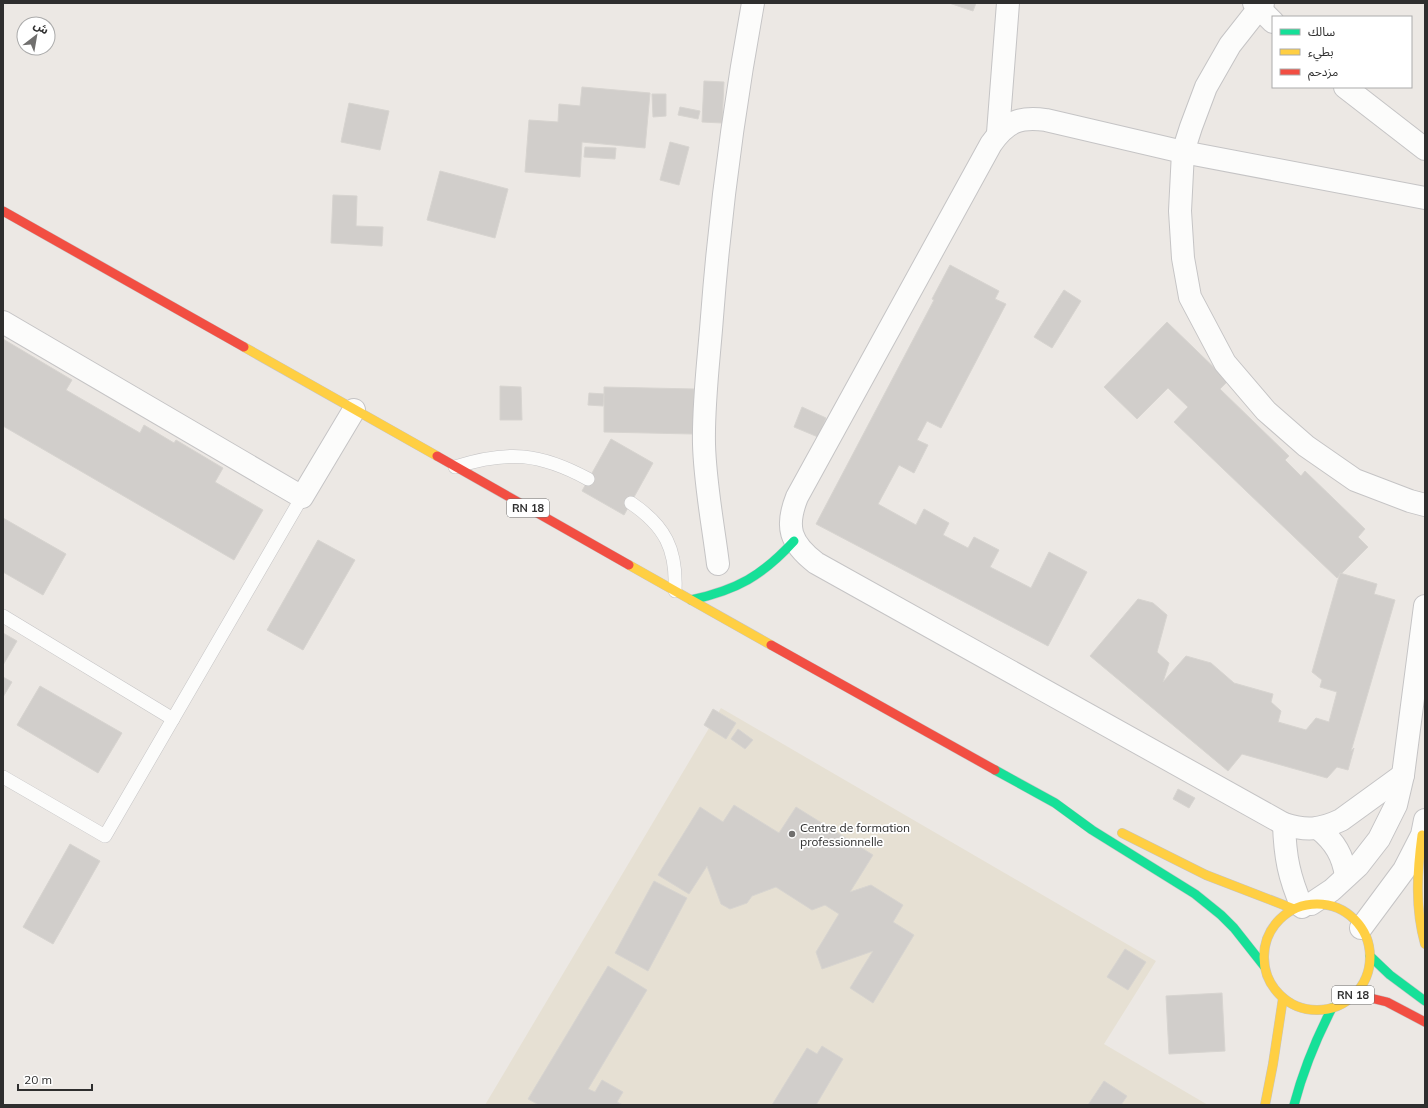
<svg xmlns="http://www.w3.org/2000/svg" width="1428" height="1108" font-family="Mulish,'Noto Sans Arabic',sans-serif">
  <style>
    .education { fill: #e6e0d3 }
    .building { fill: #d1cecb; stroke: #d7d4d0 }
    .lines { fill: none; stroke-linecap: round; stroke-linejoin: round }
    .lane-casing { stroke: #c5c4c5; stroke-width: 14 }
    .street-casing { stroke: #c5c4c5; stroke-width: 24 }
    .fast-casing { stroke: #c5c4c5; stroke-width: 10 }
    .slow-casing { stroke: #c5c4c5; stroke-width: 10 }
    .jam-casing { stroke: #c5c4c5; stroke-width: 10 }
    .lane { stroke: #fcfcfb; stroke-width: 13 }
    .street { stroke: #fcfcfb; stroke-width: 22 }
    .fast { stroke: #16e098; stroke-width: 9 }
    .slow { stroke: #ffcf43; stroke-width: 9 }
    .jam { stroke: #f24e42; stroke-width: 9 }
    .poi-dot { fill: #706f6e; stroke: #fff; stroke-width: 1.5 }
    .labels { text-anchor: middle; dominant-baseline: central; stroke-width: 3.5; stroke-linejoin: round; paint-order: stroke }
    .shield { fill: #fff; stroke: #6d6d6d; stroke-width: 1 }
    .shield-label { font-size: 11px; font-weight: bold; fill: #2e2e2e }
    .poi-label { font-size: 12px; fill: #2e2e2e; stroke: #fff; text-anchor: start }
  </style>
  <rect width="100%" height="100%" fill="#ece8e4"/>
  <polygon class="education" points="721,708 1156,961 1104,1044 1208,1105 485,1105"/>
  <g class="building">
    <polygon points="949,3 976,3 973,11"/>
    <polygon points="704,81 724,82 722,123 702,122"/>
    <polygon points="582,87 650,93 645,148 582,142 580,177 525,172 529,120 558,122 559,104 580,106"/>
    <polygon points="652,94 666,94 666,116 653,117"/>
    <polygon points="349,103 389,111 380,150 341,142"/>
    <polygon points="680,107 700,111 698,119 678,115"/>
    <polygon points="670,142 689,147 679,185 660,180"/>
    <polygon points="585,147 616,148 615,159 584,157"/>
    <polygon points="440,171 508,189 495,238 427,220"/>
    <polygon points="333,195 357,196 356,226 383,227 382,246 331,243"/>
    <polygon points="950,265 999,291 995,299 1006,304 941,428 927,421 917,440 928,445 914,473 899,465 878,504 916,525 924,509 949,523 943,535 968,548 974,537 999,550 990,567 1031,588 1049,552 1087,572 1048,646 816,524 934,300 932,299"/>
    <polygon points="1064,290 1081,301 1052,348 1034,337"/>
    <polygon points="1167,322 1228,381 1220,389 1289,456 1285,460 1301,476 1305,471 1365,529 1358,537 1368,547 1337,578 1174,422 1188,407 1168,388 1137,419 1104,387"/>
    <polygon points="3,339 72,380 66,390 140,433 144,425 174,443 176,440 223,468 215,482 263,510 234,560 3,426"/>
    <polygon points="500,386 521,387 522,420 500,420"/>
    <polygon points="604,387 694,389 693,434 604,432"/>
    <polygon points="589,393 604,394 603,406 588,405"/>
    <polygon points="802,407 826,418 818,437 794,427"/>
    <polygon points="611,439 653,463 624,515 582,491"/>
    <polygon points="3,518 66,554 43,595 3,572"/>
    <polygon points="318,540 355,560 303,650 267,630"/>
    <polygon points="1340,573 1377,584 1374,594 1395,600 1351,751 1354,748 1348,770 1337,767 1327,778 1242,754 1228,771 1090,656 1138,599 1153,603 1167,615 1157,652 1169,663 1163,682 1186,656 1211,663 1234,683 1273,694 1271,702 1281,711 1278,722 1306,730 1316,718 1329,722 1337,692 1320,687 1322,680 1312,672"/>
    <polygon points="3,633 17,641 3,665"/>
    <polygon points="3,677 12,682 3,697"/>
    <polygon points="40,686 122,733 98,773 17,725"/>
    <polygon points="713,709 736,723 726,739 704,725"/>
    <polygon points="738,729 753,740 745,749 731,739"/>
    <polygon points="1178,789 1195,798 1189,808 1173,799"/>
    <polygon points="734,805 779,833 796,807 873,855 850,892 871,885 903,905 893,922 914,935 873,1003 850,988 873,951 822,969 816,952 839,914 825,905 812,910 776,887 752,896 747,903 730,909 721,904 707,866 689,894 658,875 700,807 723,822"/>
    <polygon points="70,844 100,861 53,944 23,927"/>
    <polygon points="654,881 687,898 648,971 615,953"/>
    <polygon points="1125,949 1146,962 1128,990 1107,977"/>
    <polygon points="608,966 647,990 588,1089 595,1092 602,1080 623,1092 617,1102 623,1105 539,1105 528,1099"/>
    <polygon points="1222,993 1225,1051 1169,1054 1166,996"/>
    <polygon points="822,1046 843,1059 816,1105 772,1105 807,1048 817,1054"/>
    <polygon points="1104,1081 1127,1096 1121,1105 1088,1105"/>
  </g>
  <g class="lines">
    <g class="lane-casing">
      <g id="lane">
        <path d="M455 467C508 450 540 453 588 479"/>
        <path d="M631 503C665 526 677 549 675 591"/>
        <polyline points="3,616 173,719"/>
        <polyline points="3,777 105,836 302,497"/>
      </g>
    </g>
    <g class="street-casing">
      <g id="street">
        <polyline points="1254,3 1273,22"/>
        <polyline points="1263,3 1230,45 1206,87 1191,127 1183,152 1180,211 1183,258 1190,297 1225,363 1266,411 1306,446 1355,480 1410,501 1425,505"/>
        <polyline points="1345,87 1425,149"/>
        <polyline points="998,133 1008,3"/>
        <polyline points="3,322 302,497 354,410"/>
        <path d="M718 564C713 524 705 484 704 444 703 403 709 358 712 317 720 212 734 107 753 3"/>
        <path d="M1403 775 1341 820C1320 830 1306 831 1284 824L816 563C790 543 785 527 797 497L991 144C1006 122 1020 116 1046 120L1183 152 1425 198"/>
        <path d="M1284 824C1285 857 1289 877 1302 907"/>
        <path d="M1319 829C1335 842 1343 856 1346 876"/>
        <polyline points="1311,904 1332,890 1358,866 1379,839 1396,805 1403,775 1425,606"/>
        <polyline points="1361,928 1404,870 1422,835 1425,820"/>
      </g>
    </g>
    <g class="fast-casing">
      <g id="fast">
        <path d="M691 600C737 590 762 576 794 541"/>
        <polyline points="995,770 1055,803 1092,830 1195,894 1221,915 1234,928 1264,966"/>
        <polyline points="1370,956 1390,975 1425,1001"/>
        <path d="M1294 1105C1303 1071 1316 1039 1332 1008"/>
      </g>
    </g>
    <g class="slow-casing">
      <g id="slow">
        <polyline points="244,347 437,456"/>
        <polyline points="629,565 771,645"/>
        <polyline points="1122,833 1206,875 1294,909"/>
        <path d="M1422 835C1417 872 1415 908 1425 944"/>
        <circle cx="1317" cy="957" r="53"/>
        <polyline points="1265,1105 1273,1064 1283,998"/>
      </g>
    </g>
    <g class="jam-casing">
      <g id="jam">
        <polyline points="3,211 244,347"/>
        <polyline points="437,456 629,565"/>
        <polyline points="771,645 995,770"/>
        <polyline points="1354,994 1387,1002 1425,1022"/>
      </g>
    </g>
    <use href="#lane" class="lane"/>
    <use href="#street" class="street"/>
    <use href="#fast" class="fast"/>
    <use href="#slow" class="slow"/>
    <use href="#jam" class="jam"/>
  </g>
  <circle class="poi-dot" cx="792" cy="834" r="4"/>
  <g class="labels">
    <g class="shield">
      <rect x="507" y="499" width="42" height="18" rx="3"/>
      <rect x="1332" y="986" width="42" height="18" rx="3"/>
    </g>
    <g class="shield-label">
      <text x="528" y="508">RN 18</text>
      <text x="1353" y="995">RN 18</text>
    </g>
    <g class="poi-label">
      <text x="800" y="827">Centre de formation<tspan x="800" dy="14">professionnelle</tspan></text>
    </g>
  </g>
  <rect width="1428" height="1108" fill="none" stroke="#2e2e2e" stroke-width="8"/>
  <rect x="1272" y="16" width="140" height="72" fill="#ffffff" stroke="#ababab"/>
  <rect x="1280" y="29" width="20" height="6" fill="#16e098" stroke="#ababab"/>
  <text x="1308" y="36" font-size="12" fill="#2e2e2e">سالك</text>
  <rect x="1280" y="49" width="20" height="6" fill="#ffcf43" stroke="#ababab"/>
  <text x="1308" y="56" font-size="12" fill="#2e2e2e">بطيء</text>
  <rect x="1280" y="69" width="20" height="6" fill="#f24e42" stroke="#ababab"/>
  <text x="1308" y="76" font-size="12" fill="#2e2e2e">مزدحم</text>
  <g transform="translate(36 36) rotate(31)"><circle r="19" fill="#ffffff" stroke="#ababab"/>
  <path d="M0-3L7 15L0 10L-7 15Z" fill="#706f6e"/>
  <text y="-6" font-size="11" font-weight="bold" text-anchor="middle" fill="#2e2e2e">ش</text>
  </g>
  <path d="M18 1084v6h74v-6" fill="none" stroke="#2e2e2e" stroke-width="2"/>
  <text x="24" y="1084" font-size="12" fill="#2e2e2e" stroke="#ffffff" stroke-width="3" paint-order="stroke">20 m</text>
</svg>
